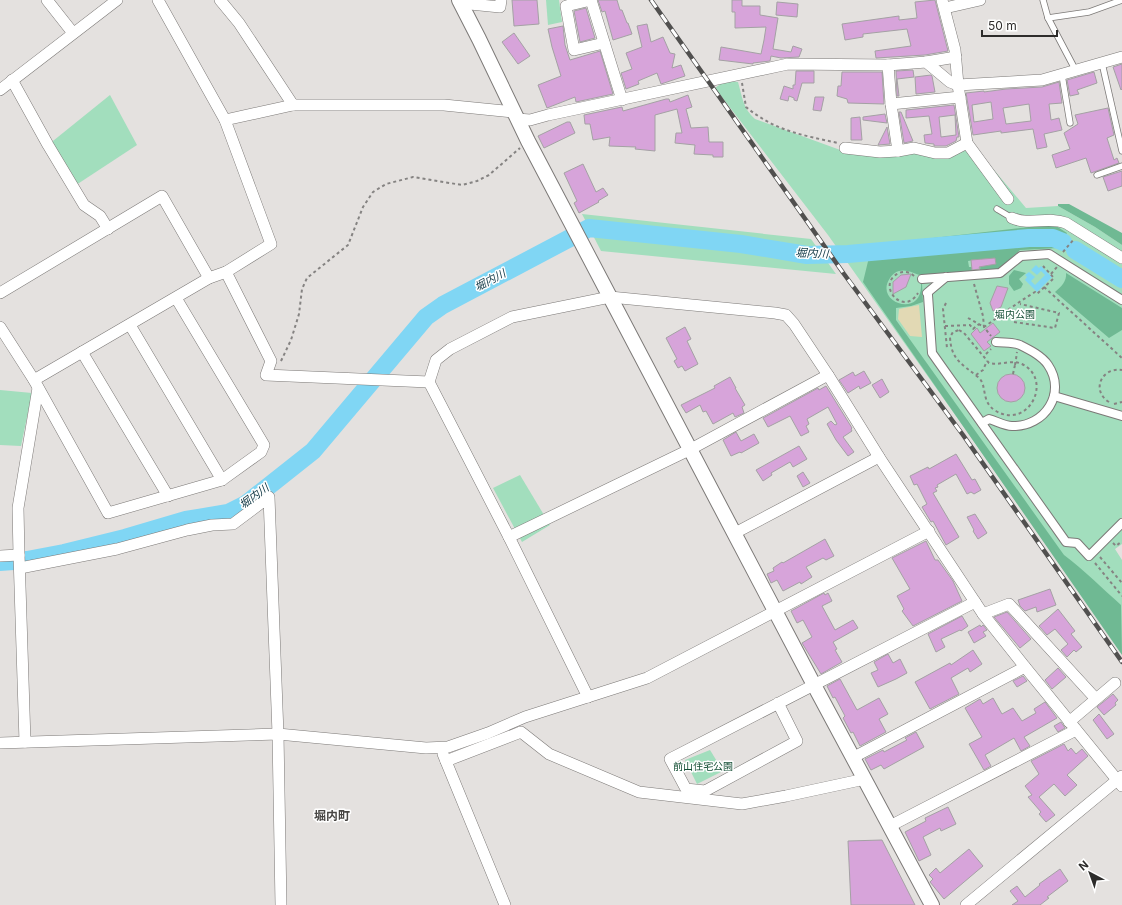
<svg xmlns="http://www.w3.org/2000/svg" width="1122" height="905" font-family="Inter,'Noto Sans JP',sans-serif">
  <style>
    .green { fill: #a2debd }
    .forest { fill: #6fb993 }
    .sand { fill: #e2d9b4 }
    .water { fill: #80d6f4 }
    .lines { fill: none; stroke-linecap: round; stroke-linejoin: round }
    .river { stroke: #80d6f4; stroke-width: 18 }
    .building { fill: #d7a4da; stroke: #a4a1a4; fill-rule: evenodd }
    .service-casing { stroke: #7c7977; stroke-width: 7 }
    .pedestrian-casing { stroke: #7c7977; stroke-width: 10 }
    .minor-casing { stroke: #7c7977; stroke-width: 12 }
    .tertiary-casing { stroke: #7c7977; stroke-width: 16 }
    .path { stroke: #858382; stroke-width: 2; stroke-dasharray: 3 3; stroke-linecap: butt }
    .service { stroke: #fff; stroke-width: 5.5 }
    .pedestrian { stroke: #fff; stroke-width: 8 }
    .minor { stroke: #fff; stroke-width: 11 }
    .tertiary { stroke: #fff; stroke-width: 14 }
    .rail-casing { stroke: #51504f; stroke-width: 4.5 }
    .rail { stroke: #fff; stroke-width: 3; stroke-dasharray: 9; stroke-linecap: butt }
    .path-bridge { stroke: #858382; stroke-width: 2; stroke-dasharray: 3 3; stroke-linecap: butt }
    .labels { text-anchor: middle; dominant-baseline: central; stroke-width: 3; stroke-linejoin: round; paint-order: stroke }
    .park-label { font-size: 10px; fill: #124d33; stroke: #fff }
    .water-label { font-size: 11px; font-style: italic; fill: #0c3542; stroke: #fff }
    .quarter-label { font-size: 12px; font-weight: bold; fill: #494745; stroke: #fff }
  </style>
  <rect width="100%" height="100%" fill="#e4e1df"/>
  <g class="green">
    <polygon points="546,0 559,0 562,22 548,25"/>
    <path d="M730 81 738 82C742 96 743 109 755 119L843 151 914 149 943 156 973 145 1026 208 1058 206 1095 227 1122 245V544L1115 549 1122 560V654L1105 627 828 235 715 88 723 82Z"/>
    <polygon points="110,95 137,145 73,187 48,145"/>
    <polygon points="582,214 811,239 836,274 601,251"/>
    <polygon points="0,390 32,393 21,446 0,445"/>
    <polygon points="520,475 550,525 522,542 493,488"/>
    <polygon points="710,750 723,771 697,784 685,760"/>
  </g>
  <g class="forest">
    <polygon points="1058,204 1069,204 1122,233 1122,245 1095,227 1058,206"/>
    <path d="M1046 225 1056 226 1067 233 1058 248 1020 250 999 269 980 270 981 259 968 261 969 267H972V271C960 272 929 277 920 275 913 273 907 269 899 271 895 272 892 275 890 278 873 303 923 319 921 284H922L923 302 911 306 896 308V320L1064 555C1084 570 1102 588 1121 605L1122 655 863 282 872 245Z"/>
    <polygon points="1014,270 1026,273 1019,279 1023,284 1021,288 1014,291 1009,284 1009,276"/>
    <path d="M1066 273 1122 308V330L1109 338 1055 292C1061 287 1067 281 1066 273Z"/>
  </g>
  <polygon class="sand" points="919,305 922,337 910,336 898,319 899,309"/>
  <polygon class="water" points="1036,265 1039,268 1041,266 1052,277 1037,292 1025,280 1027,277 1025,275 1029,272 1035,277 1031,281 1035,285 1045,275 1041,271 1037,275 1031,270"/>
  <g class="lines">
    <g class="river">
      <polyline points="1075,250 1122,279"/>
      <polyline points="0,562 27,560 64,553 125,538 186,520 228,513 246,504 313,451 426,317 443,305 589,228 741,244 807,255 848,254 1029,238 1053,238 1063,242"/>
    </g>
  </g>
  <g class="building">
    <polygon points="512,0 537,0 539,24 514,26"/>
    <polygon points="598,0 617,0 620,10 622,10 627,23 628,23 632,34 613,40 605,11 602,12"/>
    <polygon points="732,0 742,0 742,6 760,6 760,15 778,18 773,49 791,52 793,46 802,49 799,57 781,58 771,56 770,61 753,63 753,64 719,60 721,47 761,54 764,40 766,27 735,28 735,12 732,12"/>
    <polygon points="935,0 948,51 925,55 876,58 875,51 911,46 907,29 863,34 863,37 845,40 842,24 899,16 899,20 917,18 915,2"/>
    <polygon points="777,2 798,4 797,17 776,15"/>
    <polygon points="586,8 595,38 580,42 574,11"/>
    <polygon points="647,24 651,42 663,37 670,53 675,54 672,68 681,65 685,76 661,84 657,73 638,81 639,84 626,89 621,73 632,69 626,53 642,47 637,26"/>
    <polygon points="563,26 565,45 570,60 600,51 613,94 576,102 575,97 547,108 538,85 561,76 552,47 548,29"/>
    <polygon points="514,33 530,56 518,64 502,42"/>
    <polygon points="1122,64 1122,89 1121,90 1113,67"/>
    <polygon points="913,70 914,77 897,79 899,96 897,96 896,71"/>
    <polygon points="796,71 814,71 814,83 802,83 797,101 794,100 794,98 789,96 788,101 780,99 784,86 793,89 793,85 795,85"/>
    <polygon points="842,72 882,72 884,104 848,103 847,99 837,96 838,86 841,86"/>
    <polygon points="1094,72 1097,83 1077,90 1079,94 1070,96 1067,80"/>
    <polygon points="931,75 932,76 935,92 916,94 915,77"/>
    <path d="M1059 82 1062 103 1049 104 1051 120 1059 118 1062 130 1044 134 1047 147 1037 149 1033 129 1001 133V131L973 135 966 93 984 91V92L1006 89 1042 87ZM991 102 993 119 974 122 972 105ZM1029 104 1031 121 1006 124 1003 108Z"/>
    <polygon points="688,95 692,107 686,109 691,128 708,127 709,142 723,142 723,157 713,157 713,155 694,154 695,145 675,143 676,133 682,133 677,109 655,115 655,151 635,149 636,147 609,146 610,137 593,140 590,124 585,124 584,115 617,108 622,107 623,111 666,99 669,99 670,102"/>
    <polygon points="815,97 824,97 821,111 813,110"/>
    <path d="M954 105 959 137H957L956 141 946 146H934V144L925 143 924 135 932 134 929 116 906 118V110ZM955 115 956 135 941 137 939 117Z"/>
    <polygon points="1108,108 1114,135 1107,138 1114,160 1117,158 1119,163 1091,173 1086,158 1056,168 1052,155 1070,149 1064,133 1078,124 1075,115"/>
    <polygon points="899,112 901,112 913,141 904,143"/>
    <polygon points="885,114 887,123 863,120 863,117"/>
    <polygon points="860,117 862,140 851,140 851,118"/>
    <polygon points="567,122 570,122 575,133 544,148 538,136"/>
    <polygon points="887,127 890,144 878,145"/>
    <polygon points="583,164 596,192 603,188 608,195 598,201 599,202 579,213 574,203 577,201 564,173"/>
    <polygon points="1122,171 1122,186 1108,191 1103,177"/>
    <polygon points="995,258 996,264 979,267 980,269 972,270 971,260"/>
    <polygon points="911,274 906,287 893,294 893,282 901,275"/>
    <polygon points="997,286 1008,288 1001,307 993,311 990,303"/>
    <polygon points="993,323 1000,332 987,342 991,346 984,351 971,334 977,328 980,333"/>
    <polygon points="685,327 691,339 687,341 698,364 685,371 682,366 678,368 674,361 677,359 666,338"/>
    <polygon points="864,371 871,383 860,389 859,386 848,393 839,380 853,372 855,376"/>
    <circle cx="1011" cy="388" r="14"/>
    <polygon points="730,377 736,388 735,388 745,405 742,407 744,413 735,417 733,413 713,424 706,411 703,412 700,405 686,413 681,405 715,388 714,386"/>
    <polygon points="882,379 889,392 880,398 872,385"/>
    <polygon points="826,386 852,428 851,429 852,431 843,437 854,452 848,456 836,440 827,424 831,421 835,425 837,424 828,407 807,419 809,424 806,426 809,432 801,436 790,416 768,427 763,418 818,388 819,390"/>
    <polygon points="736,432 741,441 754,434 759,443 741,453 740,452 731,456 723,440"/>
    <polygon points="799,446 807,459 793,467 790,462 771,473 772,475 763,481 756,470"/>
    <polygon points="956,454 972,480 975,479 981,490 974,494 971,492 967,494 956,474 937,485 938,487 935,488 937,491 933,493 959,537 946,545 933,521 931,522 922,507 927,504 917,484 914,485 910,476 928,467 929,469"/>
    <polygon points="803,472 810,483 803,487 797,476"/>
    <polygon points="975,514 987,533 978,539 973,531 974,530 967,517"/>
    <polygon points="825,539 834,556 826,560 823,558 806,567 812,577 801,584 800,582 783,591 777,580 771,583 767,574 774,571 773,568 782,562 783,563"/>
    <polygon points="926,541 935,560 938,560 953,581 962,601 913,626 902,611 904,609 897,596 910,589 892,558"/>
    <polygon points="1050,589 1056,605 1037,612 1036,607 1025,611 1020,606 1018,600"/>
    <polygon points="824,593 825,595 828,593 832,601 822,606 835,630 853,620 858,628 833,642 837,649 835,650 842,662 821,674 802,643 812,637 803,620 797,623 791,611"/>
    <polygon points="1058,609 1075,631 1071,634 1082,647 1076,652 1074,650 1067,657 1061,650 1068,644 1055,629 1047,635 1039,626"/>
    <polygon points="1007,612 1031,639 1020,648 994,617"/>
    <polygon points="962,616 968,626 961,631 960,630 941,639 945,647 936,652 928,634"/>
    <polygon points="980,625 981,627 983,625 987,630 983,632 986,636 974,643 968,632"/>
    <polygon points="973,650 982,664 970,672 968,668 951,678 959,694 930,709 915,682 950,663 951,665"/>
    <polygon points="888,654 893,663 900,659 907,673 896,679 878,687 871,673 878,670 874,662"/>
    <polygon points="1058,668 1066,677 1052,689 1045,680"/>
    <polygon points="1023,676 1027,681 1017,687 1013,681"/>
    <polygon points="840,679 857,710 879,698 888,714 879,719 886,732 860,746 853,732 851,733 843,718 845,716 835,697 833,698 827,686"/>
    <polygon points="1113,694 1118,700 1115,703 1116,705 1104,715 1097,707"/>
    <polygon points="993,698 1002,714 1013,708 1022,721 1036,713 1034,709 1045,702 1057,718 1024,737 1030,746 1021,751 1014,738 985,755 991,766 984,770 969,744 982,737 965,708 980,699 983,704"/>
    <polygon points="1099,714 1114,734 1107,739 1093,720"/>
    <polygon points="1061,722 1065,728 1058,732 1054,726"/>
    <polygon points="916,732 924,747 884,769 881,765 871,770 865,759 883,750 884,752 907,740 905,738"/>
    <polygon points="1064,744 1068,751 1071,748 1076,754 1082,749 1088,756 1067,775 1077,785 1065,796 1054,784 1039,797 1055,815 1046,822 1039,814 1041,812 1028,797 1032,795 1025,786 1039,774 1031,761"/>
    <polygon points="948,807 956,824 941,831 940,828 923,837 931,855 919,861 905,832 926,821 925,818"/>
    <polygon points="882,840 915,905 851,905 848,841"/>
    <polygon points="969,849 983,866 944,899 930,882 933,879 929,875 936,868 940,873"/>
    <polygon points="1060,869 1068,881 1047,897 1049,898 1040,905 1012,905 1018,901 1010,891 1017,886 1025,897 1040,885 1039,884"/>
  </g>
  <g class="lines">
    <g class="service-casing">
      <g id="service">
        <polyline points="1043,0 1048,18 1076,71"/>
        <polyline points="1048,18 1089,12 1122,0"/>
        <polyline points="1102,63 1122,151"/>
        <polyline points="1062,75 1070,123"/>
        <polyline points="1097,175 1122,166"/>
        <polyline points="997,209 1012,218"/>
      </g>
    </g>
    <g class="pedestrian-casing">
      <g id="pedestrian">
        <polyline points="922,279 1000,273 1021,256 1049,254 1122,300"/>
        <polyline points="927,293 946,277"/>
        <polyline points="928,295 932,353 1066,542 1077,543 1089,556 1122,523"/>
        <polyline points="1054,396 1122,416"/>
        <path d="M982 423 989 419C996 421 1005 426 1012 426 1045 427 1067 393 1048 365 1042 356 1030 350 1020 345 1013 342 1004 343 996 342"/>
      </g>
    </g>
    <g class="minor-casing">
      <g id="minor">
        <polyline points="47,0 73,33"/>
        <polyline points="220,0 239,23 293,105"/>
        <polyline points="591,0 622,100"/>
        <polyline points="591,0 566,6 574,50 604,43"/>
        <polyline points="942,0 955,50 958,85 967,143 1008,199"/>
        <polyline points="460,3 500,7 501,0"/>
        <polyline points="945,8 980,0"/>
        <polyline points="926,62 956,57"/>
        <polyline points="888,65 891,104 898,151"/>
        <polyline points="12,80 48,145 84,205 100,216 108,229"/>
        <polyline points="0,90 117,0"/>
        <polyline points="891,104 960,97"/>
        <polyline points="517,119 530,120 548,115 788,64 888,65 926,62 950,82 958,85 1042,80 1122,57"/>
        <polyline points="225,120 293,105 444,105 514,112"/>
        <polyline points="845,148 880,152 898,151 914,148 935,153 948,153 967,143"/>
        <path d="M1012 218C1031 226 1048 216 1066 223L1122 258"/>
        <polyline points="226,272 271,361 266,375 429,382"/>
        <polyline points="0,293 162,196 209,278"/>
        <polyline points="130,325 222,480 261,452 264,445 176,298"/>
        <polyline points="0,327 34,380 108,513 222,480"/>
        <polyline points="82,352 168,496"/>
        <polyline points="34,380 209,278 226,272 271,244 225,120 158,0"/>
        <polyline points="735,533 879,457"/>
        <polyline points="509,537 691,449 828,375"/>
        <polyline points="0,556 19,555"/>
        <polyline points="20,568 117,549 187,530 212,525 233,524 269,497 278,734 281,905"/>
        <polyline points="983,614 1009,604 1096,699"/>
        <polyline points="588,697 509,537 429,382 436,360 450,349 512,317 610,297 775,313 786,315 794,324 828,375 879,457 983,614 1025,667 1122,786"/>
        <polyline points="778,703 797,741 705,791 686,789 670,759 975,602"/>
        <polyline points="1069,722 1115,683"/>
        <polyline points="25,742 19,555 18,508 38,388"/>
        <polyline points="0,743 278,734 426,748 448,747 488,733 525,717 647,678 929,531"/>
        <polyline points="443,754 505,905"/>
        <polyline points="854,757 1025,667"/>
        <polyline points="446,761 521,732 549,754 639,792 742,804 786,796 865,779"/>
        <polyline points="890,826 1076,730"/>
        <polyline points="966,905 1122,776"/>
      </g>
    </g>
    <g class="tertiary-casing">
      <polyline id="tertiary" points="459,0 479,39 528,141 814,685 932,905"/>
    </g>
    <g class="path">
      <path d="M742 83 746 107C775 131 802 135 838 143"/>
      <polyline points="1063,252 1074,239"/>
      <polyline points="1051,274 1057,267"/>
      <path d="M914 276C910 272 904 271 899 273 875 284 903 318 918 293"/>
      <polyline points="974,284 983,316 984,327 991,336"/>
      <polyline points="1044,287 1122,358"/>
      <polyline points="946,303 943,309 947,348"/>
      <path d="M968 318 984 327C1001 315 1017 303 1035 292L1037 294 1054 278 1043 266"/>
      <polyline points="1014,322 1055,328 1059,313 1020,304"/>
      <polyline points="945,326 970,325 973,329 979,324"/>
      <path d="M959 330 964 333 989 363C1000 366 1011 359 1022 364 1054 380 1028 430 996 411 980 402 988 385 978 377 962 364 951 360 950 337L953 332Z"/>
      <polyline points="986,354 991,349"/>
      <polyline points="1016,359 1017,352"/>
      <polyline points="281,361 291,340 299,314 302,289 307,278 348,245 363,207 373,192 386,184 413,177 462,185 477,181 489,175 520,148"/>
      <polyline points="1013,374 1015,365"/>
      <polyline points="976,375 983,370 987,361"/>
      <path d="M1109 402C1091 391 1101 367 1122 370"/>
      <polyline points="1114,404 1122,402"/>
      <polyline points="1113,543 1116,546 1122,541"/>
      <polyline points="1100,557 1122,583"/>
      <polyline points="1095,563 1122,596"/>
    </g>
    <use href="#service" class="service"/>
    <use href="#pedestrian" class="pedestrian"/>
    <use href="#minor" class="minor"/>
    <use href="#tertiary" class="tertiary"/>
    <g class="rail-casing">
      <polyline id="rail" points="651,0 844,274 963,435 1122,662"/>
    </g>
    <use href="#rail" class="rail"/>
    <polyline class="path-bridge" points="1015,365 1016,359"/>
  </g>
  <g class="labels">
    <g class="park-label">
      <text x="1015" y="314">堀内公園</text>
      <text x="703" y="766">前山住宅公園</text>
    </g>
    <g class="water-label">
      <text transform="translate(812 253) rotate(3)">堀内川</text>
      <text transform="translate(490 280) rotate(-28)">堀内川</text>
      <text transform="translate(254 496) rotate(-36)">堀内川</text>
    </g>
    <g class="quarter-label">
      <text x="332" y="815">堀内町</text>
    </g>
  </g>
  <g transform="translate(1090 873) rotate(319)" stroke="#ffffff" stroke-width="3" paint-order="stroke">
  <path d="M0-3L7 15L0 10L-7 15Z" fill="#2d2c2b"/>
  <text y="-6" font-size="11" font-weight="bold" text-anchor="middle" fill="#2d2c2b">N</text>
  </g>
  <path d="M982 30v6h75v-6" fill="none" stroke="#2d2c2b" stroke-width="2"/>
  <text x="988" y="30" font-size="12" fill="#2d2c2b" stroke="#ffffff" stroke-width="3" paint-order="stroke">50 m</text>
</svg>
